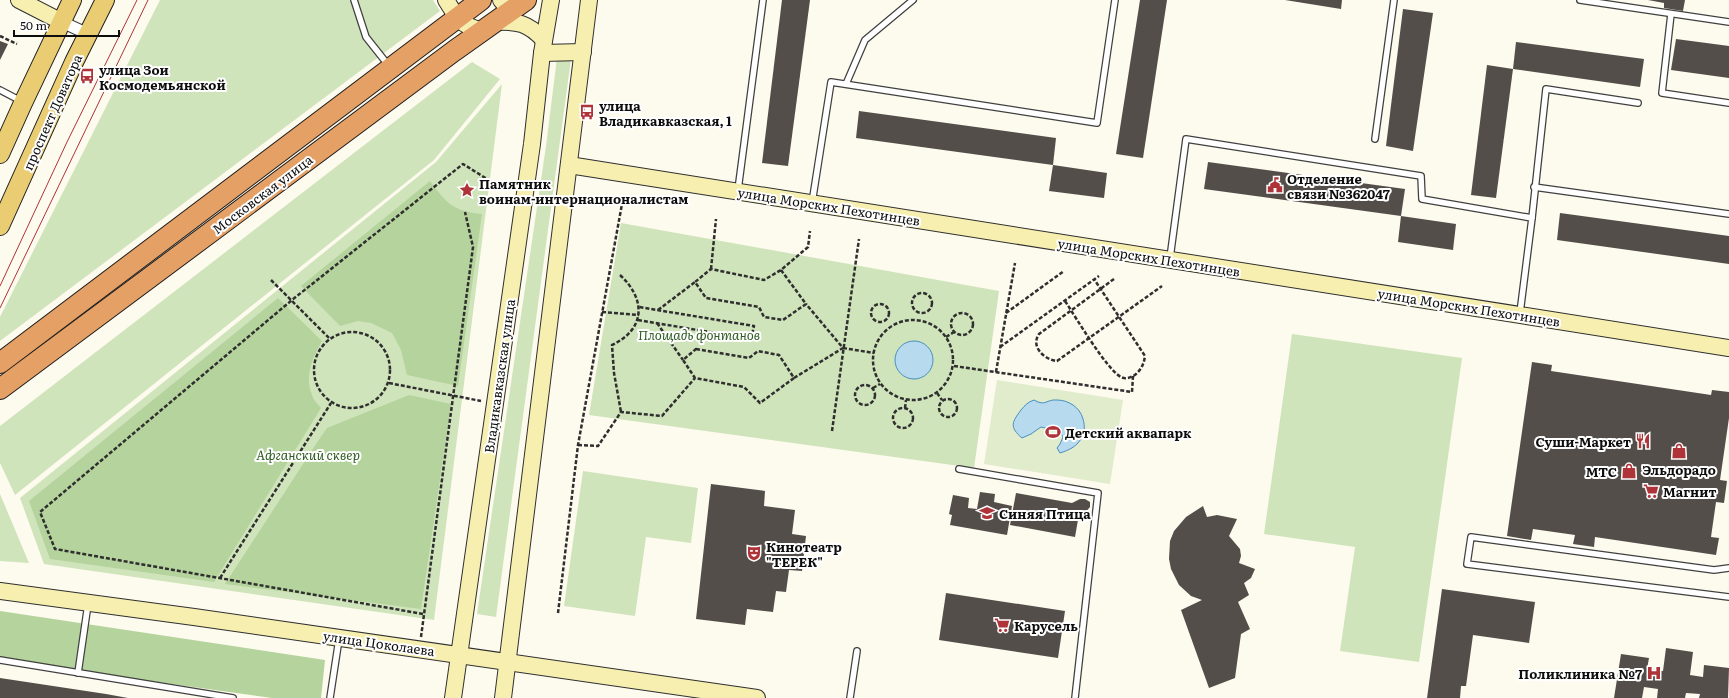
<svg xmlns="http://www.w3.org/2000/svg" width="1729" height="698" font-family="Literata,serif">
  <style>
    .green { fill: #d0e4bb }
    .forest { fill: #b5d39c }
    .pitch { fill: #e1eccc }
    .water { fill: #b8daef; stroke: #478ebf }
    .building { fill: #544e4a }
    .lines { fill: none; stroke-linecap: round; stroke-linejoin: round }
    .lane-casing { stroke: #404040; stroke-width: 8 }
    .street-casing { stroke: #404040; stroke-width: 13 }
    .secondary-casing { stroke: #2f2f2f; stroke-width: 18 }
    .primary-casing { stroke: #1e1e1e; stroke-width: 20 }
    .highway-casing { stroke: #1e1e1e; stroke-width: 22 }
    .path { stroke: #2f2f2f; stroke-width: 2.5; stroke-dasharray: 4 2; stroke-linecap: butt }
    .lane { stroke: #fff; stroke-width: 5.5 }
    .street { stroke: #fff; stroke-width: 11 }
    .secondary { stroke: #f6efb0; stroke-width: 16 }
    .primary { stroke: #eacd72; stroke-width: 18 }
    .highway { stroke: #e5a065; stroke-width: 20 }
    .tram { stroke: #ae3439; stroke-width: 1 }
    .labels { text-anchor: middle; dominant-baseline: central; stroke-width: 4; stroke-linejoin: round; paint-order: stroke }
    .poi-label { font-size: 13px; font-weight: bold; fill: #0d0d0d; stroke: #fff; text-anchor: start }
    .street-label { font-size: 13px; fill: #0d0d0d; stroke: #fff }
    .park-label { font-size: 13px; font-style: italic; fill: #305d24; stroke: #fff }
  </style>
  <rect width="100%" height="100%" fill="#fdfaee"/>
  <g class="green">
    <polygon points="160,0 433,0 440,11 0,341 0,317"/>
    <polygon points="557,58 571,59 496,617 477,614 546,146"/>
    <polygon points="472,62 500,79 434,160 15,495 0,463 0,426"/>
    <polygon points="502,84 434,620 44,564 20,498 436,162"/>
    <polygon points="621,223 999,291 974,468 589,415"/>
    <polygon points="1292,334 1462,358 1419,662 1340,651 1355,547 1264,534"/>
    <polygon points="583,471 698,488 691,543 646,537 635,616 564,606"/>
    <polygon points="0,494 29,563 0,561"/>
  </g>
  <g class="forest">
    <path d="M430 181C447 204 453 211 482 214L458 386 407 375 401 350 392 333 371 323 358 321 340 326 301 286Z"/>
    <path d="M278 298 322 341C313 357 304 376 312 395 313 400 318 404 321 408L214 582 50 559 29 501Z"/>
    <polygon points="409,395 451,404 421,609 225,584 320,438 327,428"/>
    <polygon points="0,611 325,660 321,698 272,698 0,660"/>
  </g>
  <polygon class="pitch" points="997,380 1123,400 1110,484 984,464"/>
  <g class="water">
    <circle cx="914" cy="360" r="19"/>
    <path d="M1034 400C1046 407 1046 399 1057 400 1068 400 1080 407 1083 419 1085 426 1085 433 1081 439 1076 447 1069 450 1060 453L1057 448 1060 444 1063 437C1059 429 1054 424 1045 428L1041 427 1031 434 1022 438C1009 427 1012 422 1021 410 1025 405 1028 402 1034 400Z"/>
  </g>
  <g class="building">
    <polygon points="782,0 810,0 788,166 762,163"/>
    <polygon points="1140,0 1167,0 1143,158 1116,154"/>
    <polygon points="1285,0 1342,0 1341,9"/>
    <polygon points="1648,0 1685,0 1683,11 1664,8 1664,3"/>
    <polygon points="1403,9 1433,13 1413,151 1386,146"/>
    <polygon points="1676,39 1729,46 1729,78 1671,70"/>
    <polygon points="0,41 8,44 0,60"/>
    <polygon points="1516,42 1644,59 1640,87 1513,69"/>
    <polygon points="1487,65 1513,69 1496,198 1471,195"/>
    <polygon points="859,111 1056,138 1053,165 856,138"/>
    <polygon points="1208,162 1405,189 1401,216 1204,189"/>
    <polygon points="1053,165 1107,173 1104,198 1049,191"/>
    <polygon points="1560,213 1729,236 1729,264 1557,240"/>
    <polygon points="1401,216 1456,224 1453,250 1398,242"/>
    <polygon points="1532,362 1552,365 1551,371 1711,395 1712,390 1729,392 1729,418 1720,480 1727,481 1724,503 1716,502 1711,537 1719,538 1716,555 1595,537 1594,547 1573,544 1575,535 1533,529 1531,540 1507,536"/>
    <polygon points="711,484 765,491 764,506 795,510 792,534 806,536 802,571 789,570 786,592 776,591 773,612 747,609 745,625 696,619"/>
    <polygon points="980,492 995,494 994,502 1012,506 1007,535 950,525 952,515 949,514 953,495 969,498 968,508 977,509"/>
    <polygon points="1016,493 1072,503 1080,499 1085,499 1090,502 1090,507 1084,514 1079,514 1075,537 1010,525"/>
    <polygon points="1203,506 1207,517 1217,515 1237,519 1229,536 1240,549 1241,556 1239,563 1255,569 1251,578 1244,583 1249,595 1238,602 1250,629 1241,634 1235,678 1209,688 1181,610 1202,600 1191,596 1179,585 1171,569 1169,559 1170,541 1174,531 1186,517"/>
    <polygon points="1442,589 1535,602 1529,643 1473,635 1466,686 1461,686 1460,698 1427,698"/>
    <polygon points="946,593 1065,611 1058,658 939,640"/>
    <polygon points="1666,648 1693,652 1690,675 1703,677 1704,665 1729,668 1728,698 1699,698 1700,694 1686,693 1685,698 1657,698 1658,689 1644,687 1642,698 1614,698 1621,654 1649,658 1647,669 1663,671"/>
    <polygon points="0,678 106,694 128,698 0,698"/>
  </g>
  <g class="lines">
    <g class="lane-casing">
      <g id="lane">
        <polyline points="354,0 366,37 389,66"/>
        <polyline points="1580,0 1729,22"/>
        <polyline points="1671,14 1662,93 1729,103"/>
        <polyline points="846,84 865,40 913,0"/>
        <polyline points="0,90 21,101"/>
        <polyline points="1375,139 1394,0"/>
        <polyline points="1534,187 1729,214"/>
        <polyline points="738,190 763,0"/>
        <polyline points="812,203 831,82 1097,123 1115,0"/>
        <polyline points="1532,218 1546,89 1638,103"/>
        <polyline points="1170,258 1186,139 1421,176 1422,199 1532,218 1520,313"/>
        <polyline points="959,469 1098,493 1075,698"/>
        <polyline points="1729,568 1714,570 1471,537 1467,564 1729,597"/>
        <polyline points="0,660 233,698"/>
        <polyline points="78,673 88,604"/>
        <polyline points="330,698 339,639"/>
        <polyline points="850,698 857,651"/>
      </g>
    </g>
    <g class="street-casing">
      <polyline id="street" points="62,22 88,34"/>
    </g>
    <g class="secondary-casing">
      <g id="secondary">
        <polyline points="19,0 62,22"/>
        <path d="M446 0C458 19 459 24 482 31"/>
        <polyline points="501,0 510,11"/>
        <path d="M495 22C518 21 528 23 544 40"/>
        <polyline points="542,53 583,52"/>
        <polyline points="569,165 1729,348"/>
        <polyline points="0,591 194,617 757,698"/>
        <polyline points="453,698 532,144 542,53 551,0"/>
        <polyline points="503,698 589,0"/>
      </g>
    </g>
    <g class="primary-casing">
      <g id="primary">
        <polyline points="0,154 23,103 72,0"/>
        <polyline points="0,226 74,62 105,0"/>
      </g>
    </g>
    <g class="highway-casing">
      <g id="highway">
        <polyline points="0,363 481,0"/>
        <polyline points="0,389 454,51 526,0"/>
      </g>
    </g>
    <g class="path">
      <polyline points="0,36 17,44"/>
      <polyline points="711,269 716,219"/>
      <polyline points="781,270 806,304 783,320 764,317 759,307 706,298 695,282 711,269 764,280 781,270 808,247 810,231"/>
      <path d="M620 275C646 299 646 329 612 345L614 373 621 412"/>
      <path d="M1114 279 1039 334C1030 347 1045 360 1057 361L1162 286"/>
      <polyline points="271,280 330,339"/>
      <circle cx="922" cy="303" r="10"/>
      <path d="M1065 301C1075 316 1107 370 1121 377 1126 380 1133 377 1137 373 1142 368 1144 363 1145 356L1094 279"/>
      <circle cx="880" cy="313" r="9"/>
      <polyline points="658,310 695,282"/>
      <polyline points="602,312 639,315"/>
      <polyline points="1006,313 1064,271"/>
      <circle cx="962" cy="324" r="11"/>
      <circle cx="913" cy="360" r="40"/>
      <polyline points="638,320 751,339 754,326 639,307"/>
      <polyline points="657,323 683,360"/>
      <circle cx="352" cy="370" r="38"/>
      <polyline points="946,337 954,332"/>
      <polyline points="1000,347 1099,276"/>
      <polyline points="843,348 874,353"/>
      <polygon points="696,349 749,358 758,351 779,355 794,378 760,403 744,387 695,378 683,360"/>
      <polyline points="954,366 1132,392 1133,376"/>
      <polyline points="996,372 1015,263"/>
      <polyline points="794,378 843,348 806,304"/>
      <polyline points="389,383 481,401"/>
      <circle cx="865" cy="395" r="10"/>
      <polyline points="873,388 880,384"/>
      <polyline points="937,393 942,400"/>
      <circle cx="948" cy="408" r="9"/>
      <circle cx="903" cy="418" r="10"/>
      <polyline points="905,408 906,400"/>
      <polyline points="832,431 859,239"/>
      <polyline points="578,445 598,446 621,412 662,416 695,378"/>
      <polyline points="220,578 331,403"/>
      <polyline points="558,613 578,445 622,204"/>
      <polyline points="423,614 55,549 40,512 292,300 463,164 503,189"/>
      <polyline points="421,637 473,247 465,212"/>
    </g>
    <use href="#lane" class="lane"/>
    <use href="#street" class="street"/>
    <use href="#secondary" class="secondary"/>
    <use href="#primary" class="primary"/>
    <use href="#highway" class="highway"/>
    <g class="tram">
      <polyline points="0,286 67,142 137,0"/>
      <polyline points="0,308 148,0"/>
    </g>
  </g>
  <defs>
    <g id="bus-bare" transform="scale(1.2)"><path d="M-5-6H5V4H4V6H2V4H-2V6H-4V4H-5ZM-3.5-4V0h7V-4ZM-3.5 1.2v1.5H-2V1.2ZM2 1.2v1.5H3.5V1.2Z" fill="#ae3439" stroke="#fff" stroke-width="2.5" paint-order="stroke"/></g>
    <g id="civic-bare" transform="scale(1.2)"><path d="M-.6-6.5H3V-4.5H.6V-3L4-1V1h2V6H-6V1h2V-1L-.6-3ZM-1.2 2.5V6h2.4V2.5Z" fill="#ae3439" stroke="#fff" stroke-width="2.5" paint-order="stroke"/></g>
    <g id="sight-bare" transform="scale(1.2)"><path d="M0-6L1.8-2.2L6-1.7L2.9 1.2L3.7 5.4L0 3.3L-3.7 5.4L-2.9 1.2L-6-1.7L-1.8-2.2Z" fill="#ae3439" stroke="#fff" stroke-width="2.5" paint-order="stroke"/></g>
    <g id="stadium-bare" transform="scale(1.2)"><path d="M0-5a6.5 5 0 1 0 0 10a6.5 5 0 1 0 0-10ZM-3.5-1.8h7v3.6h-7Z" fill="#ae3439" stroke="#fff" stroke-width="2.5" paint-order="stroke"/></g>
    <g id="restaurant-bare" transform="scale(1.2)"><path d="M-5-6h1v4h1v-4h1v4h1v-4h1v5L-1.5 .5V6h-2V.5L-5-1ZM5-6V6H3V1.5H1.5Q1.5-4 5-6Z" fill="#ae3439" stroke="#fff" stroke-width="2.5" paint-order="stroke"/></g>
    <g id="shop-bare" transform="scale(1.2)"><path d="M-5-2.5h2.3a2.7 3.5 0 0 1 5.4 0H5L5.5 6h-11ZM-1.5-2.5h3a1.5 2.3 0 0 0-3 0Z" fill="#ae3439" stroke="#fff" stroke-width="2.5" paint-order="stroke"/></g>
    <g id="supermarket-bare" transform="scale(1.2)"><path d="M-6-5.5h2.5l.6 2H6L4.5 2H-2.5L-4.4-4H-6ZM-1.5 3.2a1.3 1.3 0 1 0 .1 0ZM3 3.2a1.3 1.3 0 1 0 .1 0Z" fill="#ae3439" stroke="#fff" stroke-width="2.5" paint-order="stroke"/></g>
    <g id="school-bare" transform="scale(1.2)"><path d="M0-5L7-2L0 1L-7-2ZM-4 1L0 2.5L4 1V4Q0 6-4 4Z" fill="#ae3439" stroke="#fff" stroke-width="2.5" paint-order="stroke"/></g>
    <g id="theatre-bare" transform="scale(1.2)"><path d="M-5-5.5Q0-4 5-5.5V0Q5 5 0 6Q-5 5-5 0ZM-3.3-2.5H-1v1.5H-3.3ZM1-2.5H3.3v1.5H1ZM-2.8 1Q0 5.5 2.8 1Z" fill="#ae3439" stroke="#fff" stroke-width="2.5" paint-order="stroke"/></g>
    <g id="hospital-bare" transform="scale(1.2)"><path d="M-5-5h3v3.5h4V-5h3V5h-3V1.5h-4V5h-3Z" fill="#ae3439" stroke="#fff" stroke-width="2.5" paint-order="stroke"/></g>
  </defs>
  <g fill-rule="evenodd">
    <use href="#bus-bare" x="87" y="76"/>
    <use href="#bus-bare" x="587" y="112"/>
    <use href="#civic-bare" x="1275" y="185"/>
    <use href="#sight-bare" x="467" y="190"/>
    <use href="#stadium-bare" x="1053" y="432"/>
    <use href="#restaurant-bare" x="1643" y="441"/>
    <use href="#shop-bare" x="1679" y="451"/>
    <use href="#shop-bare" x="1629" y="471"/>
    <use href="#supermarket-bare" x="1651" y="491"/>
    <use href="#school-bare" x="987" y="513"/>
    <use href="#theatre-bare" x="754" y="553"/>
    <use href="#supermarket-bare" x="1002" y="625"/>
    <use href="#hospital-bare" x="1654" y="673"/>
  </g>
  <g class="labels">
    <g class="poi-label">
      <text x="99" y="69">улица Зои<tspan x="99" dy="15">Космодемьянской</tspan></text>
      <text x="599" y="105">улица<tspan x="599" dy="15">Владикавказская, 1</tspan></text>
      <text x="1287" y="178">Отделение<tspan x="1287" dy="15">связи №362047</tspan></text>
      <text x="479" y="183">Памятник<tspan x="479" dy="15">воинам-интернационалистам</tspan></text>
      <text x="1065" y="432">Детский аквапарк</text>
      <text x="1631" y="441" text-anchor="end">Суши-Маркет</text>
      <text x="1679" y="469" text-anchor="middle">Эльдорадо</text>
      <text x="1617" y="471" text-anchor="end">МТС</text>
      <text x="1663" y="491">Магнит</text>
      <text x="999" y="513">Синяя Птица</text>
      <text x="766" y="546">Кинотеатр<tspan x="766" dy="15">"ТЕРЕК"</tspan></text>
      <text x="1014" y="625">Карусель</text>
      <text x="1642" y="673" text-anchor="end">Поликлиника №7</text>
    </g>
    <g class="street-label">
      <text transform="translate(52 112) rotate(-66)">проспект Доватора</text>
      <text transform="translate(262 194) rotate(-37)">Московская улица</text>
      <text transform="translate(829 206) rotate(9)">улица Морских Пехотинцев</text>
      <text transform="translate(1149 257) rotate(9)">улица Морских Пехотинцев</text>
      <text transform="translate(1469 307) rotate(9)">улица Морских Пехотинцев</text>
      <text transform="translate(499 376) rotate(-82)">Владикавказская улица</text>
      <text transform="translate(379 643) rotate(8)">улица Цоколаева</text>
    </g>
    <g class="park-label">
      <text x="699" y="334">Площадь фонтанов</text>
      <text x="308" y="454">Афганский сквер</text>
    </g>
  </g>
  <path d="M14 30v6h105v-6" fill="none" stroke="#0d0d0d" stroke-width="2"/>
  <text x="20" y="30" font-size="12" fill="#0d0d0d" stroke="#ffffff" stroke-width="3" paint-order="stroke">50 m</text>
</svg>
